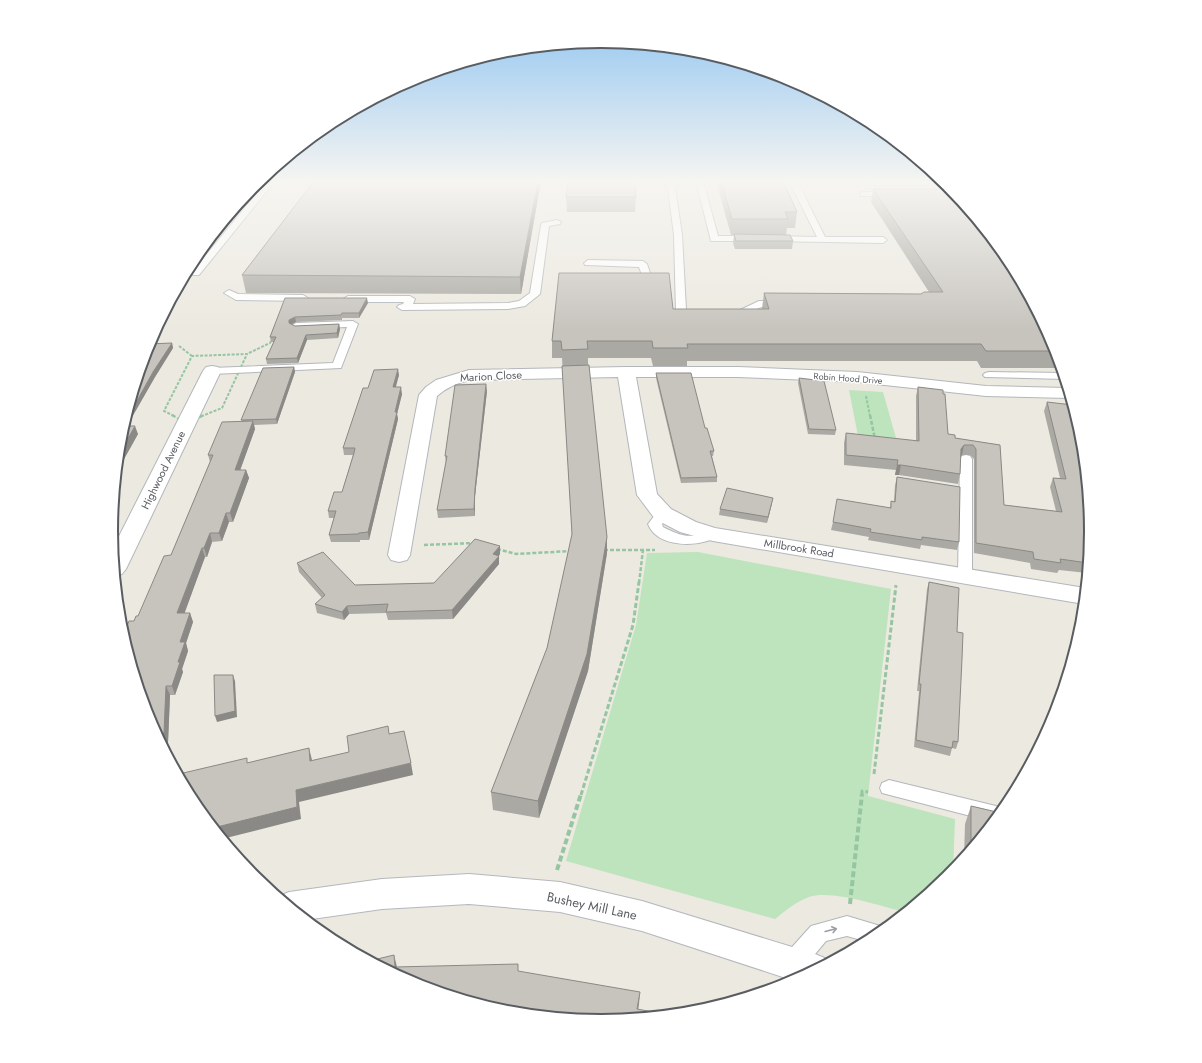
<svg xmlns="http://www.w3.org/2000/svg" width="1202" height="1063" font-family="Jost,sans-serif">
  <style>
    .green { fill: #bde4bc }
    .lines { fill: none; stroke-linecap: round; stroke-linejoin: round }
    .lane-casing { stroke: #b3b7bb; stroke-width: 2 }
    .street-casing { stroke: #b3b7bb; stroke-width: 2 }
    .secondary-casing { stroke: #b4b8bd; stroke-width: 2 }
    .path-far3 { stroke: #96c5a2; stroke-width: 2; stroke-dasharray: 3 1.5; stroke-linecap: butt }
    .path-far2 { stroke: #96c5a2; stroke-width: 2.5; stroke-dasharray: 4 2; stroke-linecap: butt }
    .path-far1 { stroke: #96c5a2; stroke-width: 3; stroke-dasharray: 5 2.5; stroke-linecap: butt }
    .path { stroke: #96c5a2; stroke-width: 4; stroke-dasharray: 6 3; stroke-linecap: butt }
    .lane { fill: #fff; fill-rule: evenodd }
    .street { fill: #fff; fill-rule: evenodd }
    .secondary { fill: #fff; fill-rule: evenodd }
    .wall { fill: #aba9a3 }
    .shaded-wall { fill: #8b8985 }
    .building { fill: #c7c4be; stroke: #8b8985 }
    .oneway { stroke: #9b9ea0 }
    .labels { text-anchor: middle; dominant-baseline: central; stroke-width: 3; stroke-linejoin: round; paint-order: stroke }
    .far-street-label { font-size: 9px; fill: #595d61; stroke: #fff }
    .street-label { font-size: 11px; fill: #595d61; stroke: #fff }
    .near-street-label { font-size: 13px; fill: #595d61; stroke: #fff }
    .rim { fill: none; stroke: #595d61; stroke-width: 2 }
  </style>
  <rect width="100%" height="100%" fill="#ece9e0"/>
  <g class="green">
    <polygon points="849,390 883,392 898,445 859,441"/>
    <path d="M698 552 891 589 868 796 955 819 953 872 948 878 906 912C882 907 832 889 809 897 796 902 786 910 775 919L566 861 636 625 647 553Z"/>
  </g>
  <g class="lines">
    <g class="lane-casing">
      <g id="lane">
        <polygon points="267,181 275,181 199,275 193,275 191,273 193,271"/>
        <path d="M667 181H674L682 235 686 310 698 311 700 313C695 318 681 318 676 313L674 235Z"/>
        <polygon points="696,181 703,181 718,236 751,236 754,237 755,239 754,241 711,241"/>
        <polygon points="789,181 797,181 825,237 883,237 887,240 883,243 769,241 768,239 769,237 772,236 817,237"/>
        <polygon points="868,181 932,181 924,185 871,185 867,183"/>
        <polygon points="861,192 891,192 895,194 891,196 861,196"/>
        <polygon points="557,220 561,222 560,224 549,226 540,294 525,306 508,309 402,310 397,307 399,305 403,304 404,302 348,302 343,299 348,296 410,296 415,299 413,304 508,303 519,301 530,293 541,225 542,223"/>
        <polygon points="588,260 643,261 647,264 650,273 645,276 642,275 639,267 585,265 584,263"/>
        <polygon points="229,290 238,294 303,295 308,298 303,301 236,300 224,293"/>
        <path d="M759 301H781L786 304C780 310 769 305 762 307 751 309 737 325 727 314L729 312 738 311Z"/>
        <polygon points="353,321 358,324 341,368 212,374 207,371 212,368 333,363 347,327 296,329 291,326 296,323"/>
        <polygon points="989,372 1063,373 1065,379 985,377 983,375 985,373"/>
        <polygon points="966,455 970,456 972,459 972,575 970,578 965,580 960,578 958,575 960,459 962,456"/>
        <path d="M663 510 668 511 670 514 662 524 663 527C675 533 686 539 700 534 706 532 711 529 718 531L720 534C717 538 712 540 707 541 688 547 656 545 648 524L658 511Z"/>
        <polygon points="889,780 1000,807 1005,809 994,822 882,793 880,788 882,783"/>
        <polygon points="847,916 887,928 868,942 847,936 826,941 800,972 792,975 784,972 781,964 784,956 811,926"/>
      </g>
    </g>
    <g class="street-casing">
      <g id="street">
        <polygon points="212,366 218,367 221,371 126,569 122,574 115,576 112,550 203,371 206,367"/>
        <path d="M626 367H738L857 372 986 386 1067 388 1071 398H1069L986 396 857 382 738 377H636L657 494 671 509 696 522 715 528 1085 588 1084 604 713 541 680 532 655 519 637 495 618 377 469 380C457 383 446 388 437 396L410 555 407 560 399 562 391 560 388 555 419 395 426 387 436 380 469 370Z"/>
      </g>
    </g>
    <g class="secondary-casing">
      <polygon id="secondary" points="469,874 560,882 642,901 815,954 827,959 829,963 795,981 642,931 560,912 469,904 382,909 305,920 277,897 289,892 382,879"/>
    </g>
    <g class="path-far3">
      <polyline points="179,346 192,356"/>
      <polyline points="249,353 270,343 272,339"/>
      <polyline points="866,396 870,416"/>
      <polyline points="174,416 164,411 192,356 247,354 222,408 202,416"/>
    </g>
    <g class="path-far2">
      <polyline points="172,415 186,423 204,415"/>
      <polyline points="870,415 875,439"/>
      <polyline points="424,545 475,543"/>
      <polyline points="497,549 516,554 571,551"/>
      <polyline points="604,550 655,550"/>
      <polyline points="639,583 643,550"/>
    </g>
    <g class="path-far1">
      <polyline points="874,774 896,585"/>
      <polyline points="581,795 633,625 639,582"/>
      <polyline points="862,795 862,791 868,792"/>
    </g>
    <g class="path">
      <polyline points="557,870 581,794"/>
      <polyline points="850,904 862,794"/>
    </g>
    <use href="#lane" class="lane"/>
    <use href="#street" class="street"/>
    <use href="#secondary" class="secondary"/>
  </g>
  <g class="wall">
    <polygon points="314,181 541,181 521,294 246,293 242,275"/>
    <polygon points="716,181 783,181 797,212 795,228 787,228 786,235 793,241 792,249 735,249 733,243 734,235 731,235"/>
    <polygon points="873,189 1054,344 1062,368 981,368 977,361 687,361 687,366 653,366 651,358 588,358 588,365 607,537 607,553 588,671 539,818 493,810 491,792 547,648 572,536 562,358 552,358 552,341 673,309 762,309 764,293 921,294 929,292 871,202"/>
    <polygon points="566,197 636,197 635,212 567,212"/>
    <polygon points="285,298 368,303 359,318 342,318 342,320 296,322 292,324 295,326 339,324 340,329 338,338 307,340 298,363 267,364 266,359 274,342 271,342 270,337"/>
    <polygon points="172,343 173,348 155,377 127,426 138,434 119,468 117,468 120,436"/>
    <polygon points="294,367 295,372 277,424 254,425 255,429 240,470 246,470 249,478 233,522 229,522 222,541 212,542 207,557 205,557 184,613 190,613 193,622 186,643 188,651 182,669 183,672 175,695 170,695 168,743 161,744 148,719 134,621 138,616 171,555 210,462 208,455 242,421 241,420"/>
    <polygon points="656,373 714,451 713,456 712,456 717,477 717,482 681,483 656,378"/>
    <polygon points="399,375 395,387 402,394 397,414 398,419 369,540 360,540 360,542 331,542 329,535 334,518 329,518 328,511 342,492 353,455 344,455 343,448"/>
    <polygon points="799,378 836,430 835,435 808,434 798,383"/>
    <polygon points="918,387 943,394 948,434 955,438 1000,445 1004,505 1056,511 1050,487 1053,478 1060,478 1044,411 1047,402 1082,436 1092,532 1087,573 1059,570 1057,573 1031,569 1030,563 974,553 974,459 970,455 961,455 960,474 958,484 899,475 895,475 896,470 844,465 844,443 846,433 916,441 916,396"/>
    <polygon points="487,391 475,496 475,516 438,518 437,510 446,463 445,456"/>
    <polygon points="897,477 959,542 957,550 921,545 920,549 868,540 869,537 831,530 833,522 890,508 891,501 894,501 895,485"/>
    <polygon points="772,503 767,523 719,515 720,509"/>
    <polygon points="500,546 500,554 499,556 499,564 453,619 388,620 386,613 349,614 344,620 317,613 315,604 322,598 299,572 297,563 355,585 434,583"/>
    <polygon points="929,582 957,632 958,742 956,749 952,748 950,756 914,747 919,691 917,691 927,589"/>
    <polygon points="1082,607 1084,607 1082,627 1078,641 1076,622"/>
    <polygon points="971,806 1001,813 964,858 965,824"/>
  </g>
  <g class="shaded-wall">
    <polygon points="538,181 541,181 521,294 520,277"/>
    <polygon points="367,298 368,303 359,318 359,313"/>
    <polygon points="295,317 296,322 290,325 289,323 289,320"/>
    <polygon points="339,324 340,329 338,338 337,333"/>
    <polygon points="306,335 307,340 298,363 297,358"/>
    <polygon points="172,343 173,348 155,377 124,431 123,426 124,424 153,372"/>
    <polygon points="294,367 295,372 277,424 276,419"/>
    <polygon points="398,369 399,375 394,394 393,387"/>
    <polygon points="486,384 487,391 475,496 475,516 474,509 475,489"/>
    <polygon points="401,387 402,394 397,414 398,419 369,540 368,532"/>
    <polygon points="253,421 255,429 237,479 235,470"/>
    <polygon points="135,426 138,434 119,468 117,463 118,456"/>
    <polygon points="964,445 962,455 959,458 961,449"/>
    <polygon points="897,465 901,465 899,475 895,475"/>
    <polygon points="246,470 249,478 233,522 230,513"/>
    <polygon points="773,498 772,503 767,523 768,517"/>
    <polygon points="226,513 229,522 222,541 219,533"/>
    <polygon points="210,533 212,542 207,557 204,548"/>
    <polygon points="607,537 607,553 588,671 539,818 538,801"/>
    <polygon points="500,546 500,554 493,562 493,554"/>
    <polygon points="202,548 205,557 181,623 177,613"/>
    <polygon points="499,556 499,564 453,619 452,610"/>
    <polygon points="347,606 349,614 344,620 342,612"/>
    <polygon points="190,613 193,622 186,643 188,651 182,669 183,672 175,695 172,686 178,662 180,642"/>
    <polygon points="233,675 235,681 237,717 217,722 215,716"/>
    <polygon points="166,686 170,695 168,743 161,744 156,735"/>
    <polygon points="309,748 312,760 313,773 310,761"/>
    <polygon points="411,763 413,775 299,802 301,819 222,839 213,828 296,790"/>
    <polygon points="394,955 397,967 395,967"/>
    <polygon points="640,992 639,1004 637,1018 637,1009"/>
  </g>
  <g class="building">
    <polygon points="314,181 538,181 520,277 242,275"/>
    <polygon points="568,181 635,181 636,197 566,197"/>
    <polygon points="721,181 783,181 797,212 785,212 788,219 732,219"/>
    <polygon points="873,189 951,189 1009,259 1054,344 1056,351 986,351 981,344 687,344 688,348 653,348 652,341 587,341 588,349 562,350 561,341 552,341 559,273 669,273 673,309 769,309 764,293 921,294 924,292 943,292"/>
    <polygon points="734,234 790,235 793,241 736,241"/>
    <polygon points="285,298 367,298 359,313 342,313 341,315 295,317 289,320 289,323 295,326 339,324 337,333 306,335 297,358 266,359 276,337 270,337"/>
    <polygon points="172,343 153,372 124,424 148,344"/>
    <polygon points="589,365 607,537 587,654 538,801 491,792 547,648 572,534 562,366"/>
    <polygon points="294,367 276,419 241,420 263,368"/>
    <polygon points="398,369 393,387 401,387 395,412 397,412 368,532 359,533 358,534 329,535 336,511 328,511 334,492 342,492 354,453 355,448 343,448 363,388 368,388 374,370"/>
    <polygon points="656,373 691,373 705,428 707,428 714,451 710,451 717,477 681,478"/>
    <polygon points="799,378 824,381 836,430 809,429"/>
    <polygon points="486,384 475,489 474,509 437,510 447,456 445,456 455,385"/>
    <polygon points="918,387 943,390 943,394 945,394 948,434 955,435 955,438 1000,445 1004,505 1062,512 1053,478 1066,479 1047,402 1073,405 1082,436 1092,532 1088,563 1060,559 1061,563 1034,559 1033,552 976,543 976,449 973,445 964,445 961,449 960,474 901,465 897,465 898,460 846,455 846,433 919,441"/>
    <polygon points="253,421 235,470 246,470 230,513 226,513 219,533 210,533 204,548 202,548 177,613 190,613 180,642 185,642 178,662 180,662 172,686 166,686 164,733 156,735 148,719 123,636 129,621 134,621 136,616 138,616 164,556 171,555 213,455 208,455 222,422"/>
    <polygon points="123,426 135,426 118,456 120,436"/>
    <polygon points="897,477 960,487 959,542 922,537 922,540 870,532 871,529 833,522 837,499 891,508 891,501 895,502"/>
    <polygon points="727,488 773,498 768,517 720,509"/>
    <polygon points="475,539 500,546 493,554 499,556 452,610 386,612 388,604 347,606 342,612 315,604 325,595 297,563 323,552 355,585 434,583"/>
    <polygon points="929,582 959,588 957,632 963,633 962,659 958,742 953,741 952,748 916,740 921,684 919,684"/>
    <polygon points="1082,607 1084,607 1083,616"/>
    <polygon points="214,675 233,675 235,711 215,716"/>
    <polygon points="388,726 389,734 404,731 411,763 296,790 297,807 213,828 193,804 179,777 179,774 247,758 247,763 309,748 310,761 349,752 347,736"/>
    <polygon points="971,806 1001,813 971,850"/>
    <polygon points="394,955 395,967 518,964 518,971 640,992 637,1009 669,1015 601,1022 505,1013 413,985 369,961"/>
  </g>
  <defs><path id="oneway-shaft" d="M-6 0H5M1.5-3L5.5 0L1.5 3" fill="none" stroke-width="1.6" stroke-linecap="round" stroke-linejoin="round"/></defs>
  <use class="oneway" href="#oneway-shaft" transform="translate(831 930) rotate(-14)"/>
  <linearGradient id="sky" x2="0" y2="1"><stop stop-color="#8bc2f1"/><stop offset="0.55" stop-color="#f6f5f1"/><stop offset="1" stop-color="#f6f5f1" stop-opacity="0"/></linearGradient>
  <rect width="1202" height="330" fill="url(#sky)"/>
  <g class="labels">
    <g class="far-street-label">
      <text transform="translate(848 378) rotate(4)">Robin Hood Drive</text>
    </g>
    <g class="street-label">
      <text transform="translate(491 376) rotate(-3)">Marion Close</text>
      <text transform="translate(163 470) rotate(-64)">Highwood Avenue</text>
      <text transform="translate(799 548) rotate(9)">Millbrook Road</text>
    </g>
    <g class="near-street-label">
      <text transform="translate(592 906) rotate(12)">Bushey Mill Lane</text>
    </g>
  </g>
  <path d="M0 0H1202V1063H0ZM118 531a483 483 0 1 1 966 0a483 483 0 1 1-966 0Z" fill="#fff" fill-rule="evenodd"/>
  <path class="rim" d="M118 531a483 483 0 1 1 966 0a483 483 0 1 1-966 0Z"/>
</svg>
